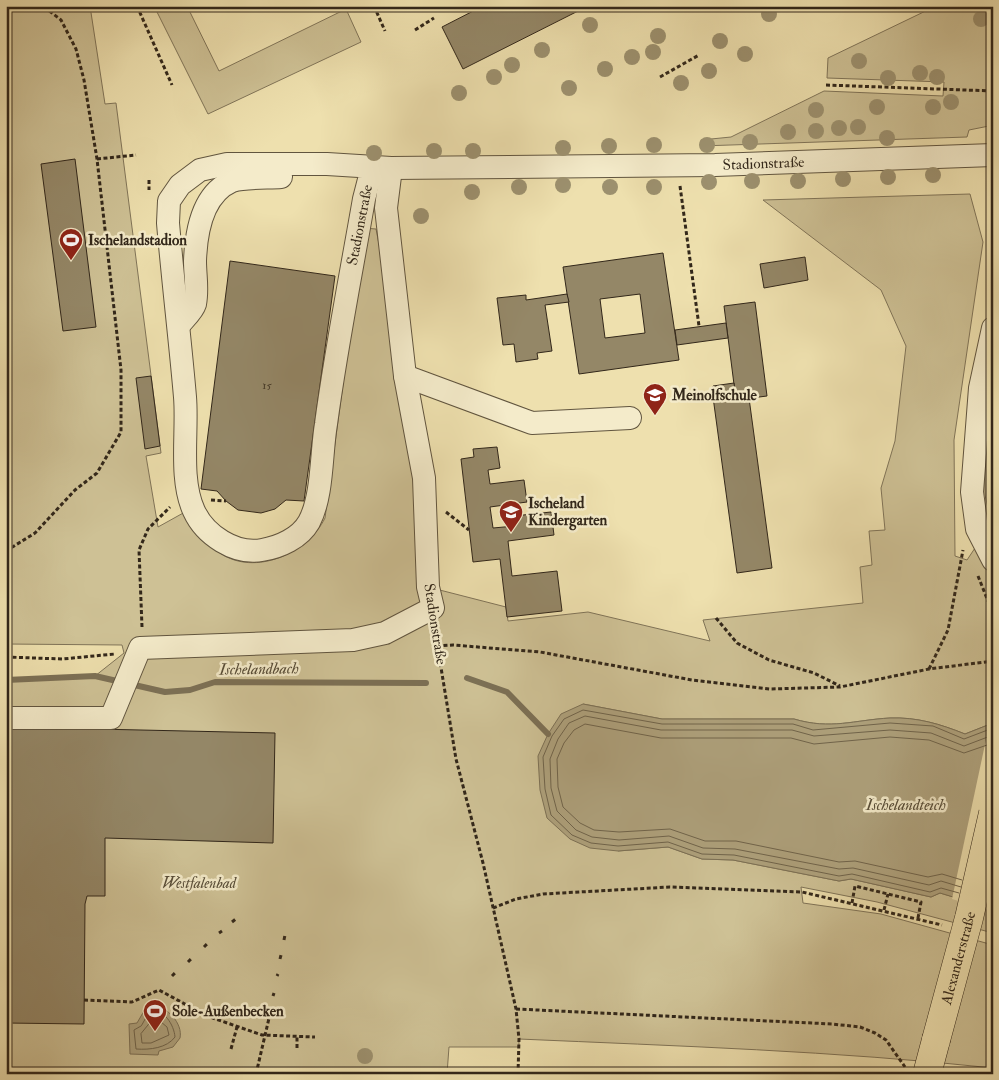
<svg xmlns="http://www.w3.org/2000/svg" width="999" height="1080" font-family="'IM FELL Double Pica',serif">
  <style>
    .green { fill: #cec195; stroke: #807458 }
    .water { fill: #aea17c; stroke: #7c7055 }
    .pier { fill: #eee0ae }
    .lines { fill: none; stroke-linecap: round; stroke-linejoin: round }
    .shore { stroke: #70644b; stroke-width: 1 }
    .stream { stroke: #7c7055; stroke-width: 6 }
    .building { fill: #948767; stroke: #32271a; fill-rule: evenodd }
    .minor-casing { stroke: #61553f; stroke-width: 24 }
    .major-casing { stroke: #32271a; stroke-width: 29 }
    .path { stroke: #32271a; stroke-width: 3; stroke-dasharray: 4 2.5; stroke-linecap: butt }
    .minor { stroke: #f4ebca; stroke-width: 22 }
    .major { stroke: #eee0ae; stroke-width: 28 }
    .major-bridge-casing { stroke: #32271a; stroke-width: 29; stroke-linecap: butt }
    .major-bridge { stroke: #eee0ae; stroke-width: 28 }
    .tree { fill: #9c906e }
    .labels { text-anchor: middle; dominant-baseline: central; stroke-width: 5; stroke-linejoin: round; paint-order: stroke }
    .number-label { font-size: 12px; fill: #4a3f2d }
    .street-label { font-size: 15px; fill: #32271a; stroke: #f4ebca }
    .poi-label { font-size: 15px; font-weight: bold; fill: #32271a; stroke: #f4ebca; text-anchor: start }
    .park-label { font-size: 15px; font-style: italic; fill: #594e39; stroke: #f4ebca }
    .water-label { font-size: 16px; font-style: italic; fill: #574c37; stroke: #f4ebca }
  </style>
  <rect width="100%" height="100%" fill="#eee0ae"/>
  <filter id="stains"><feTurbulence type="fractalNoise" baseFrequency=".004" numOctaves="4"/><feColorMatrix values="0 0 0 0 .2 0 0 0 0 .09 0 0 0 0 .02 0 0 0 .5 -.17"/></filter>
  <radialGradient id="worn" r=".72"><stop offset=".6" stop-color="#630" stop-opacity="0"/><stop offset="1" stop-color="#630" stop-opacity=".3"/></radialGradient>
  <g class="green">
    <path d="M6 6H90L105 104 116 103 161 453 146 456 158 527 185 512C195 525 207 544 220 553 255 577 308 553 325 518L364 228 376 229 405 376 428 587 506 607 508 621 588 612 710 641 703 620 863 603 860 567 872 565 869 531 885 530 881 488 895 441 906 346 881 290 763 200 970 194 983 242 954 440 955 556 967 560 977 545 993 571V723L965 734C940 724 917 717 890 718 854 720 831 730 794 719H662L583 704 618 851 668 847 702 859 733 860 839 881 851 879 931 897 940 893 993 909V933L877 902 801 887 803 903 881 914 993 945V1068C836 1051 677 1046 519 1039V1047H449L447 1074H6V680L95 676 124 653 122 645 6 644Z"/>
    <polygon points="154,6 187,6 219,71 346,9 361,42 208,114"/>
    <polygon points="936,6 993,6 993,122 989,126 969,130 967,137 701,146 701,140 731,137 824,91 943,96 944,82 827,78 828,58"/>
    <polygon points="993,376 993,530 985,495 984,443"/>
  </g>
  <g class="water">
    <path d="M583 704 662 719H794C831 730 854 720 890 718 917 717 940 724 965 734L993 723V909L940 893 931 897 851 879 839 881 733 860 702 859 668 847 618 851 590 848 570 839 547 818 540 790 538 756 548 734 561 714Z"/>
    <path d="M153 1005C167 1007 183 1023 180 1038L173 1047 159 1051 158 1055 130 1054 129 1024 137 1023 144 1011Z"/>
  </g>
  <polygon class="pier" points="993,720 993,907 992,911 952,899 990,721"/>
  <g class="lines">
    <g class="shore">
      <polyline points="962,880 942,874 928,877 855,861 839,862 736,841 705,841 670,829 619,832 594,830 580,823 563,807 558,787 557,759 564,743 574,730 585,724 661,738 791,738 814,744 890,737 929,740 964,753 993,743"/>
      <polyline points="961,887 941,881 929,885 853,868 839,869 735,849 703,848 669,836 619,840 592,837 576,830 557,811 551,788 550,759 558,739 569,723 585,716 661,730 792,730 814,736 890,730 931,733 964,746 993,735"/>
      <polyline points="959,893 941,888 930,892 852,874 839,876 734,855 702,854 668,842 618,846 591,843 572,835 551,815 545,789 543,757 552,736 564,719 583,710 662,724 793,724 813,730 890,723 933,726 964,739 993,728"/>
      <path d="M150 1011C164 1008 174 1025 175 1037 167 1048 150 1050 136 1049L134 1030 141 1026Z"/>
      <polygon points="155,1017 167,1027 169,1035 151,1043 142,1043 141,1034"/>
    </g>
    <g class="stream">
      <polyline points="467,678 507,692 548,734"/>
      <polyline points="6,680 95,676 165,692 190,690 215,682 426,683"/>
    </g>
  </g>
  <g class="building">
    <polygon points="483,6 588,6 463,69 442,27"/>
    <polygon points="75,159 96,327 63,331 41,164"/>
    <path d="M663 253 679 360 579 374 563 267ZM640 294 645 333 605 338 600 299Z"/>
    <polygon points="805,257 808,280 764,288 760,264"/>
    <polygon points="230,261 335,276 304,501 286,500 275,509 261,513 238,510 226,501 217,491 201,489"/>
    <polygon points="567,294 569,302 545,305 552,351 537,353 538,359 516,362 514,344 503,345 497,298 526,295 526,300"/>
    <polygon points="755,302 767,396 736,400 724,306"/>
    <polygon points="726,323 728,338 677,345 675,330"/>
    <polygon points="151,376 160,446 145,449 136,378"/>
    <polygon points="734,383 736,400 749,398 772,568 737,573 713,397 713,386"/>
    <polygon points="497,447 500,468 488,470 490,484 524,480 527,502 490,507 493,528 515,526 514,516 551,512 554,535 508,541 512,576 557,571 562,611 507,617 500,559 473,562 461,459 474,457 473,449"/>
    <polygon points="6,727 275,733 273,843 105,838 105,896 87,896 85,904 84,1024 6,1023"/>
  </g>
  <g class="lines">
    <g class="minor-casing">
      <g id="minor">
        <path id="s1" d="M372 168 364 199C351 274 336 349 326 424 321 453 323 496 309 522 300 538 280 547 262 550 235 555 205 535 194 511 179 479 188 431 185 397 180 339 173 282 168 223L169 201 180 185 200 170 227 164H327L391 168 715 165 993 155"/>
        <path d="M179 325C184 319 193 311 195 304 198 289 195 276 195 261 196 233 202 194 232 181 242 177 269 178 281 177"/>
        <polyline points="993,328 980,388 972,492 977,529 993,560"/>
        <polyline points="405,376 532,423 630,418"/>
        <polyline points="6,718 111,718 140,648 353,640 385,633 433,608 428,587 424,478 405,376 386,208 391,168"/>
      </g>
    </g>
    <g class="major-casing">
      <polyline id="major" points="927,1074 936,1040"/>
    </g>
    <g class="path">
      <polyline points="137,6 172,85"/>
      <polyline points="374,6 385,31"/>
      <polyline points="415,30 434,18"/>
      <polyline points="660,77 699,55"/>
      <polyline points="826,85 993,91"/>
      <polyline points="97,159 136,155"/>
      <polyline points="149,180 149,190"/>
      <polyline points="680,186 699,326"/>
      <polyline points="211,500 226,501"/>
      <polyline points="446,512 469,530"/>
      <polyline points="6,551 35,533 75,490 97,473 121,432 121,370 97,159 84,80 76,49 61,20 43,6"/>
      <polyline points="978,576 988,601 993,605"/>
      <polyline points="716,618 737,643 769,660 814,673 840,686"/>
      <polyline points="142,627 139,550 148,529 170,507"/>
      <polyline points="435,631 456,759 483,863 516,1009 519,1039 518,1074"/>
      <polyline points="437,646 453,645 540,652 692,680 770,689 840,687 929,669 993,661"/>
      <polyline points="6,657 62,659 115,654"/>
      <polyline points="929,669 948,630 963,550"/>
      <polyline points="852,903 855,886 921,902 918,918"/>
      <polyline points="493,908 516,899 543,894 670,887 802,892 942,925"/>
      <polyline points="884,910 888,894"/>
      <polyline points="232,922 237,918"/>
      <polyline points="219,933 222,931"/>
      <polyline points="284,940 285,935"/>
      <polyline points="204,947 207,944"/>
      <polyline points="280,959 281,955"/>
      <polyline points="188,962 191,959"/>
      <polyline points="172,976 176,972"/>
      <polyline points="277,976 278,974"/>
      <polyline points="273,996 274,993"/>
      <polyline points="84,1000 132,1002 159,990 207,1016 262,1035 315,1037"/>
      <polyline points="516,1009 832,1024 860,1027 875,1033 886,1040 905,1067"/>
      <polyline points="297,1048 297,1037"/>
      <polyline points="231,1049 237,1027"/>
      <polyline points="256,1074 270,1014"/>
    </g>
    <use href="#minor" class="minor"/>
    <use href="#major" class="major"/>
    <g class="major-bridge-casing">
      <g id="major-bridge">
        <path id="s2" d="M936 1040 969 918 993 813"/>
      </g>
    </g>
    <use href="#major-bridge" class="major-bridge"/>
  </g>
  <g class="tree">
    <circle cx="769" cy="14" r="8"/>
    <circle cx="981" cy="19" r="8"/>
    <circle cx="590" cy="25" r="8"/>
    <circle cx="658" cy="36" r="8"/>
    <circle cx="720" cy="41" r="8"/>
    <circle cx="542" cy="50" r="8"/>
    <circle cx="653" cy="52" r="8"/>
    <circle cx="745" cy="54" r="8"/>
    <circle cx="632" cy="57" r="8"/>
    <circle cx="859" cy="61" r="8"/>
    <circle cx="512" cy="65" r="8"/>
    <circle cx="605" cy="69" r="8"/>
    <circle cx="709" cy="71" r="8"/>
    <circle cx="920" cy="73" r="8"/>
    <circle cx="494" cy="77" r="8"/>
    <circle cx="937" cy="77" r="8"/>
    <circle cx="888" cy="78" r="8"/>
    <circle cx="681" cy="83" r="8"/>
    <circle cx="569" cy="88" r="8"/>
    <circle cx="459" cy="93" r="8"/>
    <circle cx="951" cy="102" r="8"/>
    <circle cx="877" cy="107" r="8"/>
    <circle cx="933" cy="107" r="8"/>
    <circle cx="816" cy="110" r="8"/>
    <circle cx="858" cy="127" r="8"/>
    <circle cx="839" cy="128" r="8"/>
    <circle cx="816" cy="131" r="8"/>
    <circle cx="788" cy="132" r="8"/>
    <circle cx="887" cy="138" r="8"/>
    <circle cx="750" cy="142" r="8"/>
    <circle cx="654" cy="145" r="8"/>
    <circle cx="707" cy="145" r="8"/>
    <circle cx="609" cy="146" r="8"/>
    <circle cx="563" cy="148" r="8"/>
    <circle cx="434" cy="151" r="8"/>
    <circle cx="473" cy="151" r="8"/>
    <circle cx="374" cy="153" r="8"/>
    <circle cx="933" cy="175" r="8"/>
    <circle cx="888" cy="177" r="8"/>
    <circle cx="843" cy="179" r="8"/>
    <circle cx="752" cy="181" r="8"/>
    <circle cx="798" cy="181" r="8"/>
    <circle cx="709" cy="182" r="8"/>
    <circle cx="563" cy="185" r="8"/>
    <circle cx="519" cy="187" r="8"/>
    <circle cx="610" cy="187" r="8"/>
    <circle cx="654" cy="187" r="8"/>
    <circle cx="472" cy="192" r="8"/>
    <circle cx="421" cy="216" r="8"/>
    <circle cx="365" cy="1056" r="8"/>
  </g>
  <defs>
    <g id="stadium-pin" transform="scale(1.25)"><path d="M0 17L-7.5 6A9.5 9.5 0 1 1 7.5 6Z" fill="#8f2418" stroke="#f4ebca"/><path d="M0-5a6.5 5 0 1 0 0 10a6.5 5 0 1 0 0-10ZM-3.5-1.8h7v3.6h-7Z" fill="#fff"/></g>
    <g id="school-pin" transform="scale(1.25)"><path d="M0 17L-7.5 6A9.5 9.5 0 1 1 7.5 6Z" fill="#8f2418" stroke="#f4ebca"/><path d="M0-5L7-2L0 1L-7-2ZM-4 1L0 2.5L4 1V4Q0 6-4 4Z" fill="#fff"/></g>
  </defs>
  <g fill-rule="evenodd">
    <use href="#stadium-pin" x="71" y="240"/>
    <use href="#school-pin" x="655" y="395"/>
    <use href="#school-pin" x="511" y="512"/>
    <use href="#stadium-pin" x="155" y="1011"/>
  </g>
  <g class="labels">
    <g class="number-label">
      <text x="267" y="385">15</text>
    </g>
    <g class="street-label">
      <text stroke="none"><textPath href="#s1" startOffset="1421">Stadionstraße</textPath></text>
      <text transform="translate(360 225) rotate(-79)">Stadionstraße</text>
      <text transform="translate(435 624) rotate(81)">Stadionstraße</text>
      <text stroke="none"><textPath href="#s2" startOffset="85">Alexanderstraße</textPath></text>
    </g>
    <g class="poi-label">
      <text x="88" y="240">Ischelandstadion</text>
      <text x="672" y="395">Meinolfschule</text>
      <text x="528" y="503">Ischeland<tspan x="528" dy="17">Kindergarten</tspan></text>
      <text x="172" y="1011">Sole-Außenbecken</text>
    </g>
    <g class="park-label">
      <text x="199" y="883">Westfalenbad</text>
    </g>
    <g class="water-label">
      <text transform="translate(259 669) rotate(-1)">Ischelandbach</text>
      <text x="906" y="805">Ischelandteich</text>
    </g>
  </g>
  <rect width="999" height="1080" fill="none" stroke="#eee0ae" stroke-width="25"/>
  <rect x="8" y="8" width="984" height="1065" fill="none" stroke="#32271a" stroke-width="2.5"/>
  <rect x="12" y="12" width="974" height="1055" fill="none" stroke="#32271a"/>
  <rect width="100%" height="100%" filter="url(#stains)"/>
  <rect width="100%" height="100%" fill="url(#worn)"/>
</svg>
